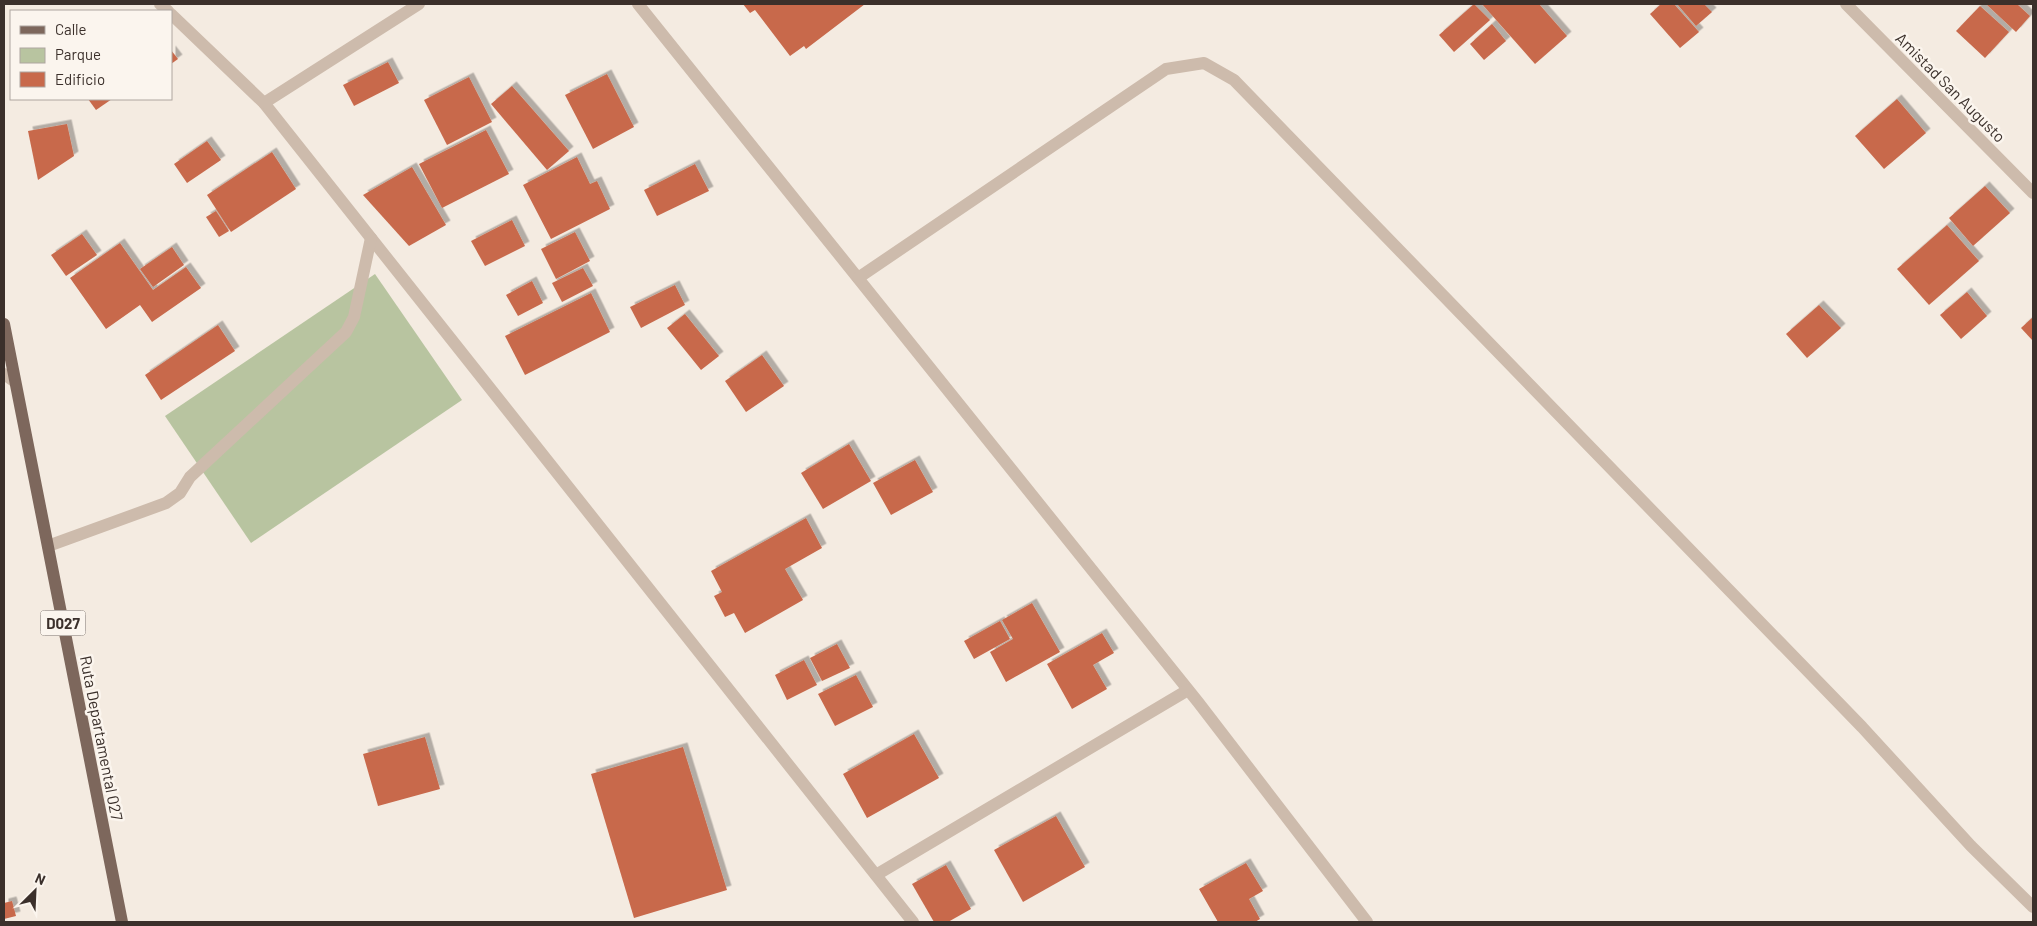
<svg xmlns="http://www.w3.org/2000/svg" width="2037" height="926" font-family="Barlow,sans-serif">
  <style>
    .green { fill: #b8c4a0 }
    .building { fill: #c8694b; filter: url(#shadow) }
    .lines { fill: none; stroke-linecap: round; stroke-linejoin: round }
    .minor { stroke: #cdbbac; stroke-width: 12 }
    .major { stroke: #7d675c; stroke-width: 12 }
    .labels { text-anchor: middle; dominant-baseline: central; stroke-width: 5; stroke-linejoin: round; paint-order: stroke }
    .shield { fill: #fbf5ee; stroke: #756b66; stroke-width: 1 }
    .shield-label { font-size: 15px; font-weight: bold; fill: #3b302b }
    .street-label { font-size: 16px; fill: #3b302b; stroke: #fbf5ee }
  </style>
  <defs>
    <filter id="shadow"><feDropShadow dx="4.5" dy="-4.5" stdDeviation="0" flood-color="#0004"/></filter>
  </defs>
  <rect width="100%" height="100%" fill="#f4ebe1"/>
  <polygon class="green" points="375,274 462,400 251,543 165,416"/>
  <g class="building">
    <polygon points="743,4 865,4 806,49 804,46 790,56 755,10 750,13"/>
    <polygon points="1474,4 1490,20 1454,52 1439,35"/>
    <polygon points="1482,4 1539,4 1567,36 1535,64"/>
    <polygon points="1661,4 1674,4 1699,32 1680,48 1650,14"/>
    <polygon points="1677,4 1704,4 1712,12 1696,26"/>
    <polygon points="1986,4 2017,4 2030,16 2016,32"/>
    <polygon points="1980,6 2009,32 1985,58 1956,31"/>
    <polygon points="1492,24 1506,41 1484,60 1470,44"/>
    <polygon points="171,50 178,59 171,64"/>
    <polygon points="388,62 399,83 354,106 343,85"/>
    <polygon points="607,74 634,127 593,149 565,95"/>
    <polygon points="469,77 492,122 447,145 424,100"/>
    <polygon points="512,86 569,151 547,170 491,104"/>
    <polygon points="88,99 112,99 96,110"/>
    <polygon points="1897,99 1926,133 1884,169 1855,136"/>
    <polygon points="67,124 74,156 38,180 28,131"/>
    <polygon points="486,130 509,174 442,208 419,164"/>
    <polygon points="207,141 221,160 187,183 174,164"/>
    <polygon points="272,152 296,189 231,232 207,195"/>
    <polygon points="577,157 590,184 597,181 610,209 551,239 523,185"/>
    <polygon points="695,164 709,191 657,216 644,190"/>
    <polygon points="412,167 446,225 409,246 363,195"/>
    <polygon points="1985,186 2010,213 1973,246 1949,218"/>
    <polygon points="216,211 229,231 219,237 206,217"/>
    <polygon points="512,220 525,246 485,266 471,241"/>
    <polygon points="1947,225 1979,261 1929,305 1897,269"/>
    <polygon points="575,232 590,261 556,279 541,249"/>
    <polygon points="82,234 97,255 66,276 51,255"/>
    <polygon points="120,243 153,290 186,267 201,288 152,322 140,305 106,329 70,278"/>
    <polygon points="172,247 184,265 153,287 140,269"/>
    <polygon points="583,268 593,286 562,302 552,283"/>
    <polygon points="532,281 543,303 518,316 506,295"/>
    <polygon points="675,285 685,305 641,328 630,307"/>
    <polygon points="1967,292 1987,316 1961,339 1940,315"/>
    <polygon points="591,293 610,332 525,375 505,336"/>
    <polygon points="1819,305 1841,328 1807,358 1786,334"/>
    <polygon points="685,314 719,356 701,370 667,328"/>
    <polygon points="2033,317 2033,341 2021,328"/>
    <polygon points="218,325 235,351 161,400 145,375"/>
    <polygon points="762,355 784,386 746,412 725,381"/>
    <polygon points="849,444 871,481 823,509 801,473"/>
    <polygon points="915,460 933,492 891,515 873,483"/>
    <polygon points="806,518 822,548 785,569 803,600 745,633 734,613 725,617 714,596 722,592 711,571"/>
    <polygon points="1032,603 1060,652 1006,682 990,652 1013,639 1002,620"/>
    <polygon points="1000,621 1010,639 974,659 964,641"/>
    <polygon points="1102,633 1114,653 1093,665 1107,689 1072,709 1047,664"/>
    <polygon points="837,644 850,668 822,681 810,658"/>
    <polygon points="804,660 817,685 787,700 775,675"/>
    <polygon points="856,675 873,707 835,726 818,694"/>
    <polygon points="914,734 939,778 867,818 843,774"/>
    <polygon points="425,737 440,789 378,806 363,754"/>
    <polygon points="683,747 727,890 634,918 591,774"/>
    <polygon points="1056,816 1085,867 1023,902 994,850"/>
    <polygon points="1246,863 1263,891 1249,899 1260,919 1255,922 1218,922 1199,889"/>
    <polygon points="946,865 971,909 948,922 934,922 912,884"/>
    <polygon points="12,901 16,916 4,919 4,903"/>
  </g>
  <g class="lines">
    <g class="minor">
      <polyline points="160,4 168,11"/>
      <polyline points="638,4 1198,702 1367,922"/>
      <polyline points="1846,4 2033,193"/>
      <polyline points="171,14 264,103 913,922"/>
      <polyline points="264,103 419,4"/>
      <polyline points="858,278 1166,69 1204,63 1234,80 1862,727 1971,846 2033,907"/>
      <polyline points="4,374 15,382"/>
      <polyline points="48,546 166,503 180,493 190,477 346,332 354,317 371,238"/>
      <polyline points="876,875 1188,690"/>
    </g>
    <polyline class="major" points="4,324 122,922"/>
  </g>
  <g class="labels">
    <rect class="shield" x="40.5" y="610.5" width="45" height="25" rx="4"/>
    <g class="shield-label">
      <text x="63" y="623">D027</text>
    </g>
    <g class="street-label">
      <text transform="translate(1951 87) rotate(45)">Amistad San Augusto</text>
      <text transform="translate(102 738) rotate(79)">Ruta Departamental 027</text>
    </g>
  </g>
  <rect width="2037" height="926" fill="none" stroke="#3b302b" stroke-width="10"/>
  <rect x="10" y="10" width="162" height="90" fill="#fbf5ee" stroke="#aea6a0"/>
  <rect x="20" y="26" width="25" height="8" fill="#7d675c" stroke="#aea6a0"/>
  <text x="55" y="35" font-size="15" fill="#3b302b">Calle</text>
  <rect x="20" y="48" width="25" height="15" fill="#b8c4a0" stroke="#aea6a0"/>
  <text x="55" y="60" font-size="15" fill="#3b302b">Parque</text>
  <rect x="20" y="72" width="25" height="15" fill="#c8694b" stroke="#aea6a0"/>
  <text x="55" y="85" font-size="15" fill="#3b302b">Edificio</text>
  <g transform="translate(35 891) rotate(24)" stroke="#fbf5ee" stroke-width="4" paint-order="stroke">
  <path d="M0-4L9 19L0 12L-9 19Z" fill="#3b302b"/>
  <text y="-8" font-size="14" font-weight="bold" text-anchor="middle" fill="#3b302b">N</text>
  </g>
</svg>
